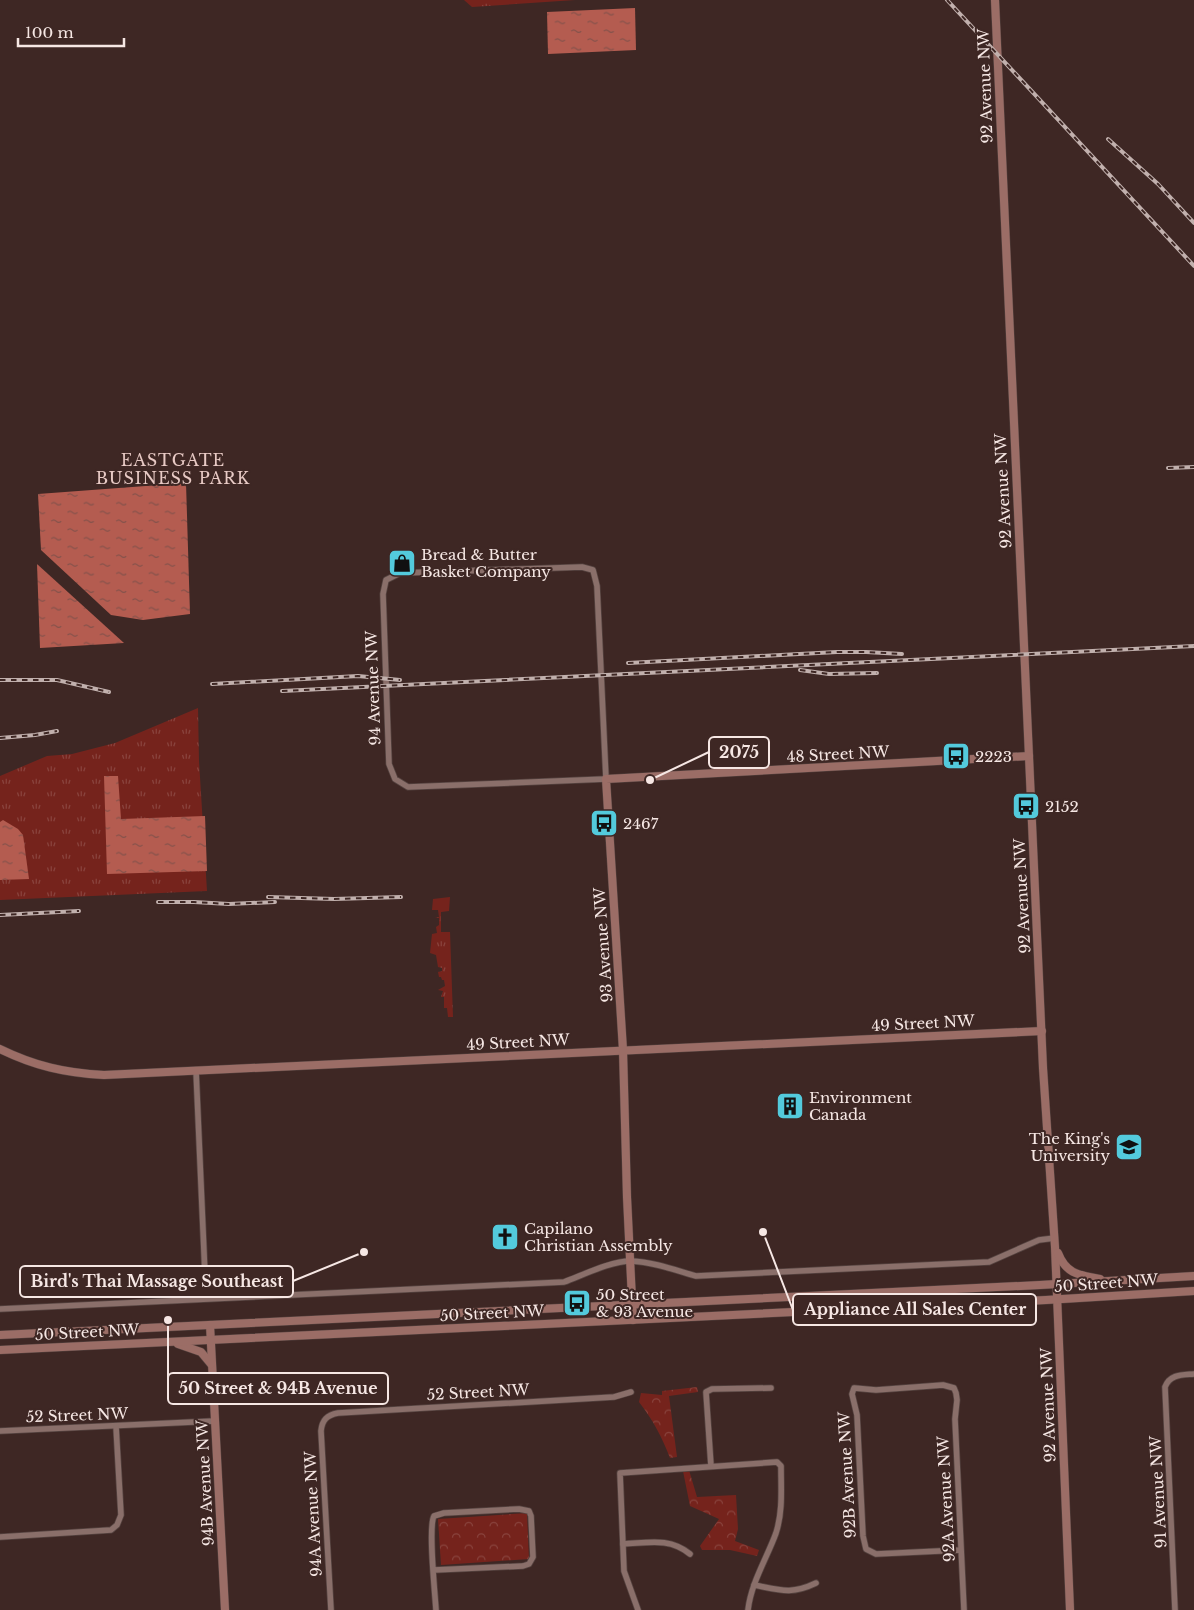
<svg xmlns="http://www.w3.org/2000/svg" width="1194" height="1610" font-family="'Libre Baskerville',serif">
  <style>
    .grass { fill: url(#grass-tufts) }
    .park { fill: url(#park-crowns) }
    .water { fill: url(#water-ripples) }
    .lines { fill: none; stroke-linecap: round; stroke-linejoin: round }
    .street-casing { stroke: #564441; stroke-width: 7 }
    .secondary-casing { stroke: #564441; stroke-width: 9 }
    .street { stroke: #8a6f6a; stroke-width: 5.5 }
    .secondary { stroke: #9b6d66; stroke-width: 8 }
    .rail-casing { stroke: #c1b0ad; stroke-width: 4 }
    .rail { stroke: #3e2724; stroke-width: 2; stroke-dasharray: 5.5; stroke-linecap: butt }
    .labels { text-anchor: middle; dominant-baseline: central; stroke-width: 4; stroke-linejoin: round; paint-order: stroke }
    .street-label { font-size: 15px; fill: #f6e7e4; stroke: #3e2724 }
    .poi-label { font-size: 15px; fill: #f6e7e4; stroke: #3e2724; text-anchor: start }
    .neighbourhood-label { font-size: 16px; letter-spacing: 1px; fill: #e8cac5; stroke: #3e2724 }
    .leader { fill: none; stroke: #f6e7e4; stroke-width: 2 }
    .callout-dot { fill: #f6e7e4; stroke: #3e2724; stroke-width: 2 }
    .callout { fill: #3e2724; stroke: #f6e7e4; stroke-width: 2 }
    .callout-label { font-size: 16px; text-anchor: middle; font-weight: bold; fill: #f6e7e4 }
  </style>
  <defs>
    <pattern id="grass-tufts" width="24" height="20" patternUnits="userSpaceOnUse" patternTransform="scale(1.25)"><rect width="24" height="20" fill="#75231c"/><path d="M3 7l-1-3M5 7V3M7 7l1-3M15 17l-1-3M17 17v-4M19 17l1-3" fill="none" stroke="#89433d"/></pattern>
    <pattern id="park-crowns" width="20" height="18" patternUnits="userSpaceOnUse" patternTransform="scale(1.25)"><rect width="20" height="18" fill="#75231c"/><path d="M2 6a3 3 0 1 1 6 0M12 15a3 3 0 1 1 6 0" fill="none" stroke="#89433d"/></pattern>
    <pattern id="water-ripples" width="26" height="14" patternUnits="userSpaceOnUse" patternTransform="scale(1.25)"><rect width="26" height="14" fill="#b45c50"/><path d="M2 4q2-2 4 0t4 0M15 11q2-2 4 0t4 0" fill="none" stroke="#84524b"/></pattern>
  </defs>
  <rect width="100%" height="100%" fill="#3e2724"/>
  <g class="grass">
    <polygon points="464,0 575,0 472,7"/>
    <polygon points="198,708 199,761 207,891 0,900 0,776 47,756 72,754 115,743"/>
    <polygon points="450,897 449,911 441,912 441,932 450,932 453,1017 448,1017 447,1008 444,1008 444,997 441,997 443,991 438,990 445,986 444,980 442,980 441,977 439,977 438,972 442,971 442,968 438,967 436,955 430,953 432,934 437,933 436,927 439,925 439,918 435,917 439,917 438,910 432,910 433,899"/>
  </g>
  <g class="park">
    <path d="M697 1387 698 1392 669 1396 677 1457 670 1458C662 1437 653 1420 639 1402L641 1393 662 1395V1391Z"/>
    <polygon points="689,1470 697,1497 736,1495 738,1529 735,1541 759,1550 757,1556 730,1550 702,1550 700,1546 719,1519 690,1506 683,1471"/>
    <polygon points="527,1513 529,1559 441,1565 438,1519"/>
  </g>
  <g class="water">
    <polygon points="635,8 636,50 548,54 547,12"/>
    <polygon points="186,483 190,614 143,620 111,615 41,550 38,494"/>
    <polygon points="37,564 124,643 40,648"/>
    <polygon points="104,776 118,776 121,819 205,816 207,871 107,874"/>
    <polygon points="3,820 18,829 23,835 29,879 0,880 0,822"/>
  </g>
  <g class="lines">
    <g class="street-casing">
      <g id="street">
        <polygon points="582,567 593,570 597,586 606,779 408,787 395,779 389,764 383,594 386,580 400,573"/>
        <polyline points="196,1070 206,1298"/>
        <path d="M0 1309 564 1282C583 1275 611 1261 631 1261 653 1262 675 1270 696 1276L989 1262 1039 1240 1055 1238"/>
        <polyline points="0,1431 215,1421"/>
        <polyline points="711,1466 706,1392 712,1389 771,1388"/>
        <polyline points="0,1537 111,1530 117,1525 121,1515 116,1426"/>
        <path d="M623 1544C648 1543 669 1537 690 1554"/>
        <polyline points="961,1550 876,1554 866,1549 863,1536 857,1415 852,1394 854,1388 876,1390 943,1385 954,1388 956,1393 957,1400 955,1419 964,1610"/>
        <path d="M434 1570 523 1566 529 1564 533 1557 531 1516 529 1511 519 1509 444 1513 434 1516C428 1527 435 1593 436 1610"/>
        <path d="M754 1585C780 1590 791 1595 816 1583"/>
        <path d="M331 1610 321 1431C322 1420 327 1415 338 1413L614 1397 631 1392"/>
        <path d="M638 1610 624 1571 620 1473 777 1462 781 1466C781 1489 783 1511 776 1533 767 1558 751 1583 748 1610"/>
        <path d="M1175 1610 1165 1387C1170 1374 1182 1375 1194 1374"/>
      </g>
    </g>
    <g class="secondary-casing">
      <g id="secondary">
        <polyline points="995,0 1043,1068 1055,1247 1070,1610"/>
        <path d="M0 1049C35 1066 65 1073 104 1075L1042 1031"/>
        <path d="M1058 1253C1066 1274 1079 1275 1100 1279"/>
        <polyline points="633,1320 627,1197 623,1050 606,779 1029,756"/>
        <polyline points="210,1325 225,1610"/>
        <polyline points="0,1335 1040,1285 1194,1276"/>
        <polyline points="178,1344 201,1352 211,1364"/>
        <polyline points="0,1350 1046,1300 1194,1291"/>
      </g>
    </g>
    <use href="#street" class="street"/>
    <use href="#secondary" class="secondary"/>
    <g class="rail-casing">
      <g id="rail">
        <polyline points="947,0 1194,266"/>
        <polyline points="1108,139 1158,184 1194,223"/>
        <polyline points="1168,468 1194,467"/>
        <polyline points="628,663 837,652 866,652 902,654"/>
        <polyline points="800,670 829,674 877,673"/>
        <polyline points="0,680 57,680 109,692"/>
        <polyline points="212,684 358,676 400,680"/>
        <polyline points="282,691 1194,646"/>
        <polyline points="0,738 35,735 57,731"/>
        <polyline points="268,897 334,899 401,897"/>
        <polyline points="158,902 194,902 229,904 275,902"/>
        <polyline points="0,915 79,911"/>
      </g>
    </g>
    <use href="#rail" class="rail"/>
  </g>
  <defs>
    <g id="shop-square" transform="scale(1.4375)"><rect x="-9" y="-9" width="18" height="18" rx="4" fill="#53cadc" stroke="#3e2724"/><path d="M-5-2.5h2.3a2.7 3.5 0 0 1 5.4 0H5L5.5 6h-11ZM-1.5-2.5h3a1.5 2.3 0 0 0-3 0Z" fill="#111"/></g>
    <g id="bus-square" transform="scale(1.4375)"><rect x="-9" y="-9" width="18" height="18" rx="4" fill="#53cadc" stroke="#3e2724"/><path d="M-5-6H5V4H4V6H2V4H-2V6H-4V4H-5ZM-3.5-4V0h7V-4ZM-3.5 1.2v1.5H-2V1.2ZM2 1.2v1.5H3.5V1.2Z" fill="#111"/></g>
    <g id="building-square" transform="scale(1.4375)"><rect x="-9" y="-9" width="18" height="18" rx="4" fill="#53cadc" stroke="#3e2724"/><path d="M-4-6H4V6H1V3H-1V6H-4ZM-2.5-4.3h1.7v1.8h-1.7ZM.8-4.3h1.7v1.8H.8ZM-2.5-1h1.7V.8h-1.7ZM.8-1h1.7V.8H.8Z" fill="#111"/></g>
    <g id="university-square" transform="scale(1.4375)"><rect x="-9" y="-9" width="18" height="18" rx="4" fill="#53cadc" stroke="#3e2724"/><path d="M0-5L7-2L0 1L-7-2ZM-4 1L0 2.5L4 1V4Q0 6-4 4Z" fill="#111"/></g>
    <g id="church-square" transform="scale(1.4375)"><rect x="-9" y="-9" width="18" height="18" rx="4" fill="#53cadc" stroke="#3e2724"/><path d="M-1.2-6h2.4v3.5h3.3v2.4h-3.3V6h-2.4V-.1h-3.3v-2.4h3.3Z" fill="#111"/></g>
  </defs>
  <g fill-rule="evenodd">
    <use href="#shop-square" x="402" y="563"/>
    <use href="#bus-square" x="956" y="756"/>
    <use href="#bus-square" x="1026" y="806"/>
    <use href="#bus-square" x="604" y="823"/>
    <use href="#building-square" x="790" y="1106"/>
    <use href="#university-square" x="1129" y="1147"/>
    <use href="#church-square" x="505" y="1237"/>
    <use href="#bus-square" x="577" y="1303"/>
  </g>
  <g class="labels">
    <g class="street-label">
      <text transform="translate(985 86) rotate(-92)">92 Avenue NW</text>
      <text transform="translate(1003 491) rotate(-93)">92 Avenue NW</text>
      <text transform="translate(373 688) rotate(-92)">94 Avenue NW</text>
      <text transform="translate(838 754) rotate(-3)">48 Street NW</text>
      <text transform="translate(1022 896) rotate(-93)">92 Avenue NW</text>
      <text transform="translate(603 945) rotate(-94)">93 Avenue NW</text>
      <text transform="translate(923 1023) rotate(-3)">49 Street NW</text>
      <text transform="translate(518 1042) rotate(-3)">49 Street NW</text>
      <text transform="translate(1106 1283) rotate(-4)">50 Street NW</text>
      <text transform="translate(492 1313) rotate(-3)">50 Street NW</text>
      <text transform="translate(87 1332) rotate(-3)">50 Street NW</text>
      <text transform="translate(478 1392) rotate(-3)">52 Street NW</text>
      <text transform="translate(1048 1405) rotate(-92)">92 Avenue NW</text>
      <text transform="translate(77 1415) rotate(-2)">52 Street NW</text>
      <text transform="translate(847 1475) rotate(-93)">92B Avenue NW</text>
      <text transform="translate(205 1483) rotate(-93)">94B Avenue NW</text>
      <text transform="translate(1158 1492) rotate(-93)">91 Avenue NW</text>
      <text transform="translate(946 1499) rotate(-93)">92A Avenue NW</text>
      <text transform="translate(313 1514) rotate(-93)">94A Avenue NW</text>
    </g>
    <g class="poi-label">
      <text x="421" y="554">Bread &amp; Butter<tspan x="421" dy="17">Basket Company</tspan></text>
      <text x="975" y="756">2223</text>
      <text x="1045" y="806">2152</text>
      <text x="623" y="823">2467</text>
      <text x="809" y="1097">Environment<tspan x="809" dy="17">Canada</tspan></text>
      <text x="1110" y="1138" text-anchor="end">The King's<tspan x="1110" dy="17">University</tspan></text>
      <text x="524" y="1228">Capilano<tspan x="524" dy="17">Christian Assembly</tspan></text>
      <text x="596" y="1294">50 Street<tspan x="596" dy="17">&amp; 93 Avenue</tspan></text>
    </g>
    <g class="neighbourhood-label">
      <text x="173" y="460">EASTGATE<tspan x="173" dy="18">BUSINESS PARK</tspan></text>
    </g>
  </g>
  <path class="leader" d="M650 780L709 752M364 1252L293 1281M763 1232L793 1310M168 1320L168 1389"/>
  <g class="callout-dot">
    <circle cx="650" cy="780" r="5"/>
    <circle cx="364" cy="1252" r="5"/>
    <circle cx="763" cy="1232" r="5"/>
    <circle cx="168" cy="1320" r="5"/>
  </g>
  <g class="callout">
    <rect x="709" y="737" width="60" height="31" rx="5"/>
    <rect x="20" y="1266" width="273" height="31" rx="5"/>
    <rect x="793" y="1294" width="243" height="31" rx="5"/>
    <rect x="168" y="1373" width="220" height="31" rx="5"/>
  </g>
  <g class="callout-label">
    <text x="739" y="758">2075</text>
    <text x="157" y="1287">Bird's Thai Massage Southeast</text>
    <text x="915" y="1315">Appliance All Sales Center</text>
    <text x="278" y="1394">50 Street &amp; 94B Avenue</text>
  </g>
  <path d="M18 38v8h106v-8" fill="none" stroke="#f6e7e4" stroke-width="2.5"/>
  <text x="25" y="38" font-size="15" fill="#f6e7e4" stroke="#3e2724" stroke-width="4" paint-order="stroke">100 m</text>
</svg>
